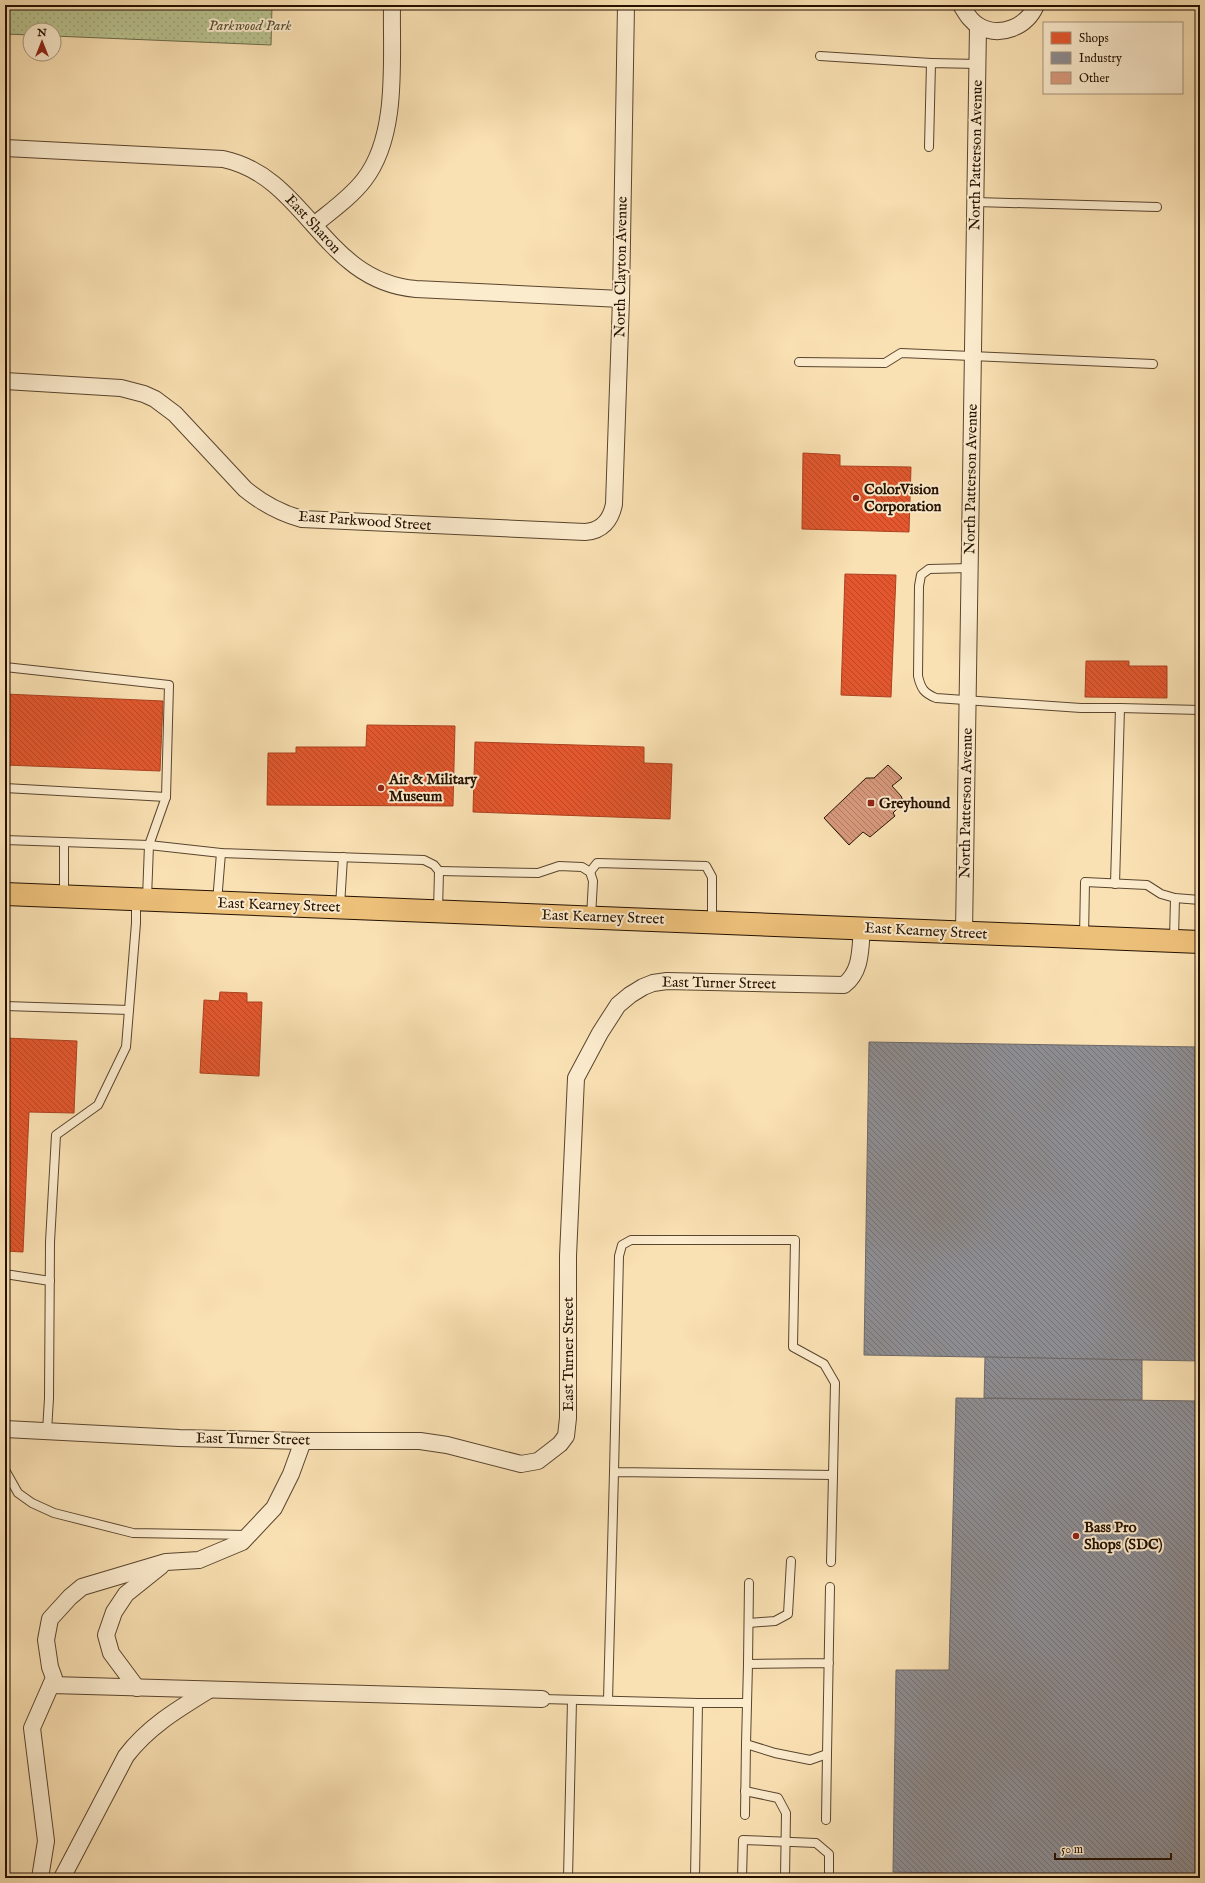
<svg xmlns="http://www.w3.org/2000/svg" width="1205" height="1883" font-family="'IM FELL English',serif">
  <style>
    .park { fill: url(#park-dots); stroke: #6f6a49 }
    .shops { fill: url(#shops-back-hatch); stroke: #ab4220 }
    .industry { fill: url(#industry-back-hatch); stroke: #6e6866 }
    .building { fill: url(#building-back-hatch); stroke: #251101 }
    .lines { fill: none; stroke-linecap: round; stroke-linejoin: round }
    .lane-casing { stroke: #5a452e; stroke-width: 10 }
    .street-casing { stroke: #5a452e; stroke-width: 18 }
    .primary-casing { stroke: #251101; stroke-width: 24 }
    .lane { stroke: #fcecce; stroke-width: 8 }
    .street { stroke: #fcecce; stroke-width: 16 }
    .primary { stroke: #edc07a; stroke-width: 22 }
    .poi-dot { fill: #8f2418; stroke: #fcecce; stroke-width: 1.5 }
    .labels { text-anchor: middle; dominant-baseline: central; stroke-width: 4; stroke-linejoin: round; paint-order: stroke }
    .park-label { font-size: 15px; font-style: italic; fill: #595033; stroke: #fcecce }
    .street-label { font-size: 15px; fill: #251101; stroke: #fcecce }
    .poi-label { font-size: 15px; font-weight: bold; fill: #251101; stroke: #fcecce; text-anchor: start }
  </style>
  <defs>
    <pattern id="park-dots" width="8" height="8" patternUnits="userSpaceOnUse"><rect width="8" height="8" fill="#b9c491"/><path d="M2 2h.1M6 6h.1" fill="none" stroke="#9fa77b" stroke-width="1.8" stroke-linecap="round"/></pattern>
    <pattern id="shops-back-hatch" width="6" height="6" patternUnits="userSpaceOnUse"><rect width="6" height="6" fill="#e4572e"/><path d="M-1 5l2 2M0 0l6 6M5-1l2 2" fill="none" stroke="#b94725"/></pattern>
    <pattern id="industry-back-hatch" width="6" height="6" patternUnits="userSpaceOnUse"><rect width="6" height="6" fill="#8d8d92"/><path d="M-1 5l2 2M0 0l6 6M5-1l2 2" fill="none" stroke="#737275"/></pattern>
    <pattern id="building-back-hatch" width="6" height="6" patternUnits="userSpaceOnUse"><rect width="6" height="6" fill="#d99a7e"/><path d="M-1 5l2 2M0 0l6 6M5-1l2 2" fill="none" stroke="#b07c65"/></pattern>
  </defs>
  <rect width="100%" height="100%" fill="#fae1b3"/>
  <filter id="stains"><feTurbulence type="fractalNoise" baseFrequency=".005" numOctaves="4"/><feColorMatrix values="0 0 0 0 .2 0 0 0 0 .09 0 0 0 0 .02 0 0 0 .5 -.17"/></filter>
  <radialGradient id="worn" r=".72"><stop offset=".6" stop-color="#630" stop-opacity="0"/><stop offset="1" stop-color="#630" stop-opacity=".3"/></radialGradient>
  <polygon class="park" points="5,5 272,5 271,45 54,36 54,30 30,30 30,35 5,34"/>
  <g class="shops">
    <polygon points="803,453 840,455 840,466 911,467 909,532 802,529"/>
    <polygon points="845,574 896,575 891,697 841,695"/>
    <polygon points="1086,661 1129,661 1129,666 1167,666 1167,698 1085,697"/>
    <polygon points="5,694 163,701 160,771 5,765"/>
    <polygon points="367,725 455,726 453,806 267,805 268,753 296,753 296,747 366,747"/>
    <polygon points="475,742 644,747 644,763 672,764 670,819 473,812"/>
    <polygon points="220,992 247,993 247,1002 262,1002 259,1076 200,1073 204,1000 219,1001"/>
    <polygon points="5,1038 77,1041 74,1113 29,1112 23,1252 5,1251"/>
  </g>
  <g class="industry">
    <polygon points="869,1042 1200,1047 1200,1361 864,1355"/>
    <polygon points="985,1357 1142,1360 1142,1400 984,1398"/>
    <polygon points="956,1398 1200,1401 1200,1878 946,1878 946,1873 893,1872 896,1670 949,1670"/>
  </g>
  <polygon class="building" points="888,765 902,778 892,786 901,796 903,801 901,805 893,813 895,816 870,837 863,832 849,845 824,818 866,778 874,778"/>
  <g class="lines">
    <g class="lane-casing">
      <g id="lane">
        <polyline points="820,56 931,63"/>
        <polyline points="929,147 931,63 978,64"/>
        <polyline points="976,202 1157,207"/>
        <polyline points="799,362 885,363 901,353 1153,364"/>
        <path d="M970 568 929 569 921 575 919 586 918 676C921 689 924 693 936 698L1081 708H1120L1115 884"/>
        <polyline points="5,667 169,685 166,797"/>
        <polyline points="1120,708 1200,710"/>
        <polyline points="5,788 166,797 149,845 147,898"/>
        <polyline points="5,840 149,845 221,853 424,860 434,865 439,871 438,911"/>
        <polyline points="439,871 538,873 559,866 582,867 590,872 593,881 591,917"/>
        <polyline points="590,872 597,863 706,866 712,877 712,921"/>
        <polyline points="64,895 64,842"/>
        <polyline points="217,902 221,853"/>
        <polyline points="340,906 343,857"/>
        <polyline points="1084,937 1085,882 1147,885 1161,894 1175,898 1200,900"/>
        <polyline points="1174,939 1175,898"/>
        <polyline points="5,1006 129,1010 136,923 136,899"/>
        <polyline points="5,1274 50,1281"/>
        <polyline points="47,1431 49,1398 50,1242 56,1135 98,1105 126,1047 129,1010"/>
        <polyline points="5,1470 18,1493 32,1503 54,1513 133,1533 248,1535"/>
        <polyline points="831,1562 833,1475"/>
        <polyline points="749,1623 775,1621 788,1614 791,1561"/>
        <polyline points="829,1663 748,1664 746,1744 775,1753 810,1760 827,1754 830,1587"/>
        <polyline points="748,1664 749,1583"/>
        <polyline points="542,1699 698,1703 695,1878"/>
        <polyline points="608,1700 614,1472 833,1475 835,1383 824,1364 793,1347 795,1240 631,1240 622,1245 619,1256 614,1472"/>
        <polyline points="698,1703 747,1703"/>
        <polyline points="745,1791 778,1798 786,1813 785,1878"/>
        <polyline points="745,1815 746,1744"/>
        <polyline points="826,1820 827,1754"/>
        <polyline points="568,1878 572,1700"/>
        <polyline points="742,1878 743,1840 816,1843 829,1854 829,1878"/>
      </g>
    </g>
    <g class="street-casing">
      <g id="street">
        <path d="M961 5C966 13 970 21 979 26 1000 38 1027 27 1036 5"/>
        <path d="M5 148 223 159C308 177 322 281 416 289L621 299"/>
        <path d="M314 225C331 211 350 198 364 180 399 135 391 60 392 5"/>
        <path d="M5 381 121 388 144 394 155 399 175 414 245 489C262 503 280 513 302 519L585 532C602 531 611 520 614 504L621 299 626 5"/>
        <polyline points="964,933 978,26"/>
        <path d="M5 1429 179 1438 303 1441H420L447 1445 521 1464 538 1461 560 1444 566 1436 568 1418V1256L576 1078 600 1033 618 1005 630 995 643 987 653 983 667 981 844 985C862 971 860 949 862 928"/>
        <polyline points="51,1685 542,1699"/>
        <polyline points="137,1688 111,1653 106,1635 114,1612 126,1594 161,1566"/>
        <polyline points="40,1878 46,1841 32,1728 54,1678 50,1667 46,1640 50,1619 70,1597 82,1587 166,1562 199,1560 242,1542 274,1508 291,1474 303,1441"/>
        <path d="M62 1878 126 1756C148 1727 178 1709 209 1690"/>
      </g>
    </g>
    <g class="primary-casing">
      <polyline id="primary" points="5,894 1200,942"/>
    </g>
    <use href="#lane" class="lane"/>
    <use href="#street" class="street"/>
    <use href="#primary" class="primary"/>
  </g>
  <g class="poi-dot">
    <circle cx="856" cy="498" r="4"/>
    <circle cx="381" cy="788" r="4"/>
    <rect x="867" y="799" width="8" height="8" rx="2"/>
    <circle cx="1076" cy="1536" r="4"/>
  </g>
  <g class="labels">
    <g class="park-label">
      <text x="250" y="25">Parkwood Park</text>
    </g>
    <g class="street-label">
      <text transform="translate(976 155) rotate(-89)">North Patterson Avenue</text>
      <text transform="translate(313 224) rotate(47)">East Sharon</text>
      <text transform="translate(621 267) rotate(-89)">North Clayton Avenue</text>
      <text transform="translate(971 479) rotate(-89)">North Patterson Avenue</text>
      <text transform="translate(365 521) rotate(4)">East Parkwood Street</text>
      <text transform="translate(966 803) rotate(-89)">North Patterson Avenue</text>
      <text transform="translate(279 905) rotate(2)">East Kearney Street</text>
      <text transform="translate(603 917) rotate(2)">East Kearney Street</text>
      <text transform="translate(926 931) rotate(3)">East Kearney Street</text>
      <text transform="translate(719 983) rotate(1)">East Turner Street</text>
      <text transform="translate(568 1354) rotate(-90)">East Turner Street</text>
      <text transform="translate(253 1439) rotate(1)">East Turner Street</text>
    </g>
    <g class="poi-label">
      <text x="864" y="489">ColorVision<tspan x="864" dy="17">Corporation</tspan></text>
      <text x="389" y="779">Air &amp; Military<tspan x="389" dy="17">Museum</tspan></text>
      <text x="879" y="803">Greyhound</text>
      <text x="1084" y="1527">Bass Pro<tspan x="1084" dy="17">Shops (SDC)</tspan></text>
    </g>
  </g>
  <rect width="1205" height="1883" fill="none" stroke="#fae1b3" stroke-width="20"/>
  <rect x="6" y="6" width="1193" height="1871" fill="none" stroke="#251101" stroke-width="2"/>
  <rect x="10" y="10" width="1185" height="1863" fill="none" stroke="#251101"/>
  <rect x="1043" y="22" width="140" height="72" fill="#fcecce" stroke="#a6947c"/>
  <rect x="1051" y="32" width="20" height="12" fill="#e4572e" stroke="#a6947c"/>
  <text x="1079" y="42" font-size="12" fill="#251101">Shops</text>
  <rect x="1051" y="52" width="20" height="12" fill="#8d8d92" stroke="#a6947c"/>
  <text x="1079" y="62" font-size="12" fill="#251101">Industry</text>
  <rect x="1051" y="72" width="20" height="12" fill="#d99a7e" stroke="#a6947c"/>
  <text x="1079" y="82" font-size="12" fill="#251101">Other</text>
  <g transform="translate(42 42)"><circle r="19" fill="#fcecce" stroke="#a6947c"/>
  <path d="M0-3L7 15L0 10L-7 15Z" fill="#8f2418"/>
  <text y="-6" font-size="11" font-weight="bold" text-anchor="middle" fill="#251101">N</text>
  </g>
  <path d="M1055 1853v6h116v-6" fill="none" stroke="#251101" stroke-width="2"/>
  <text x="1061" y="1853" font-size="12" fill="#251101" stroke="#fcecce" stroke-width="3" paint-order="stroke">50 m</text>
  <rect width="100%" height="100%" filter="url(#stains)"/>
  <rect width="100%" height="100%" fill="url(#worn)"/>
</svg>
